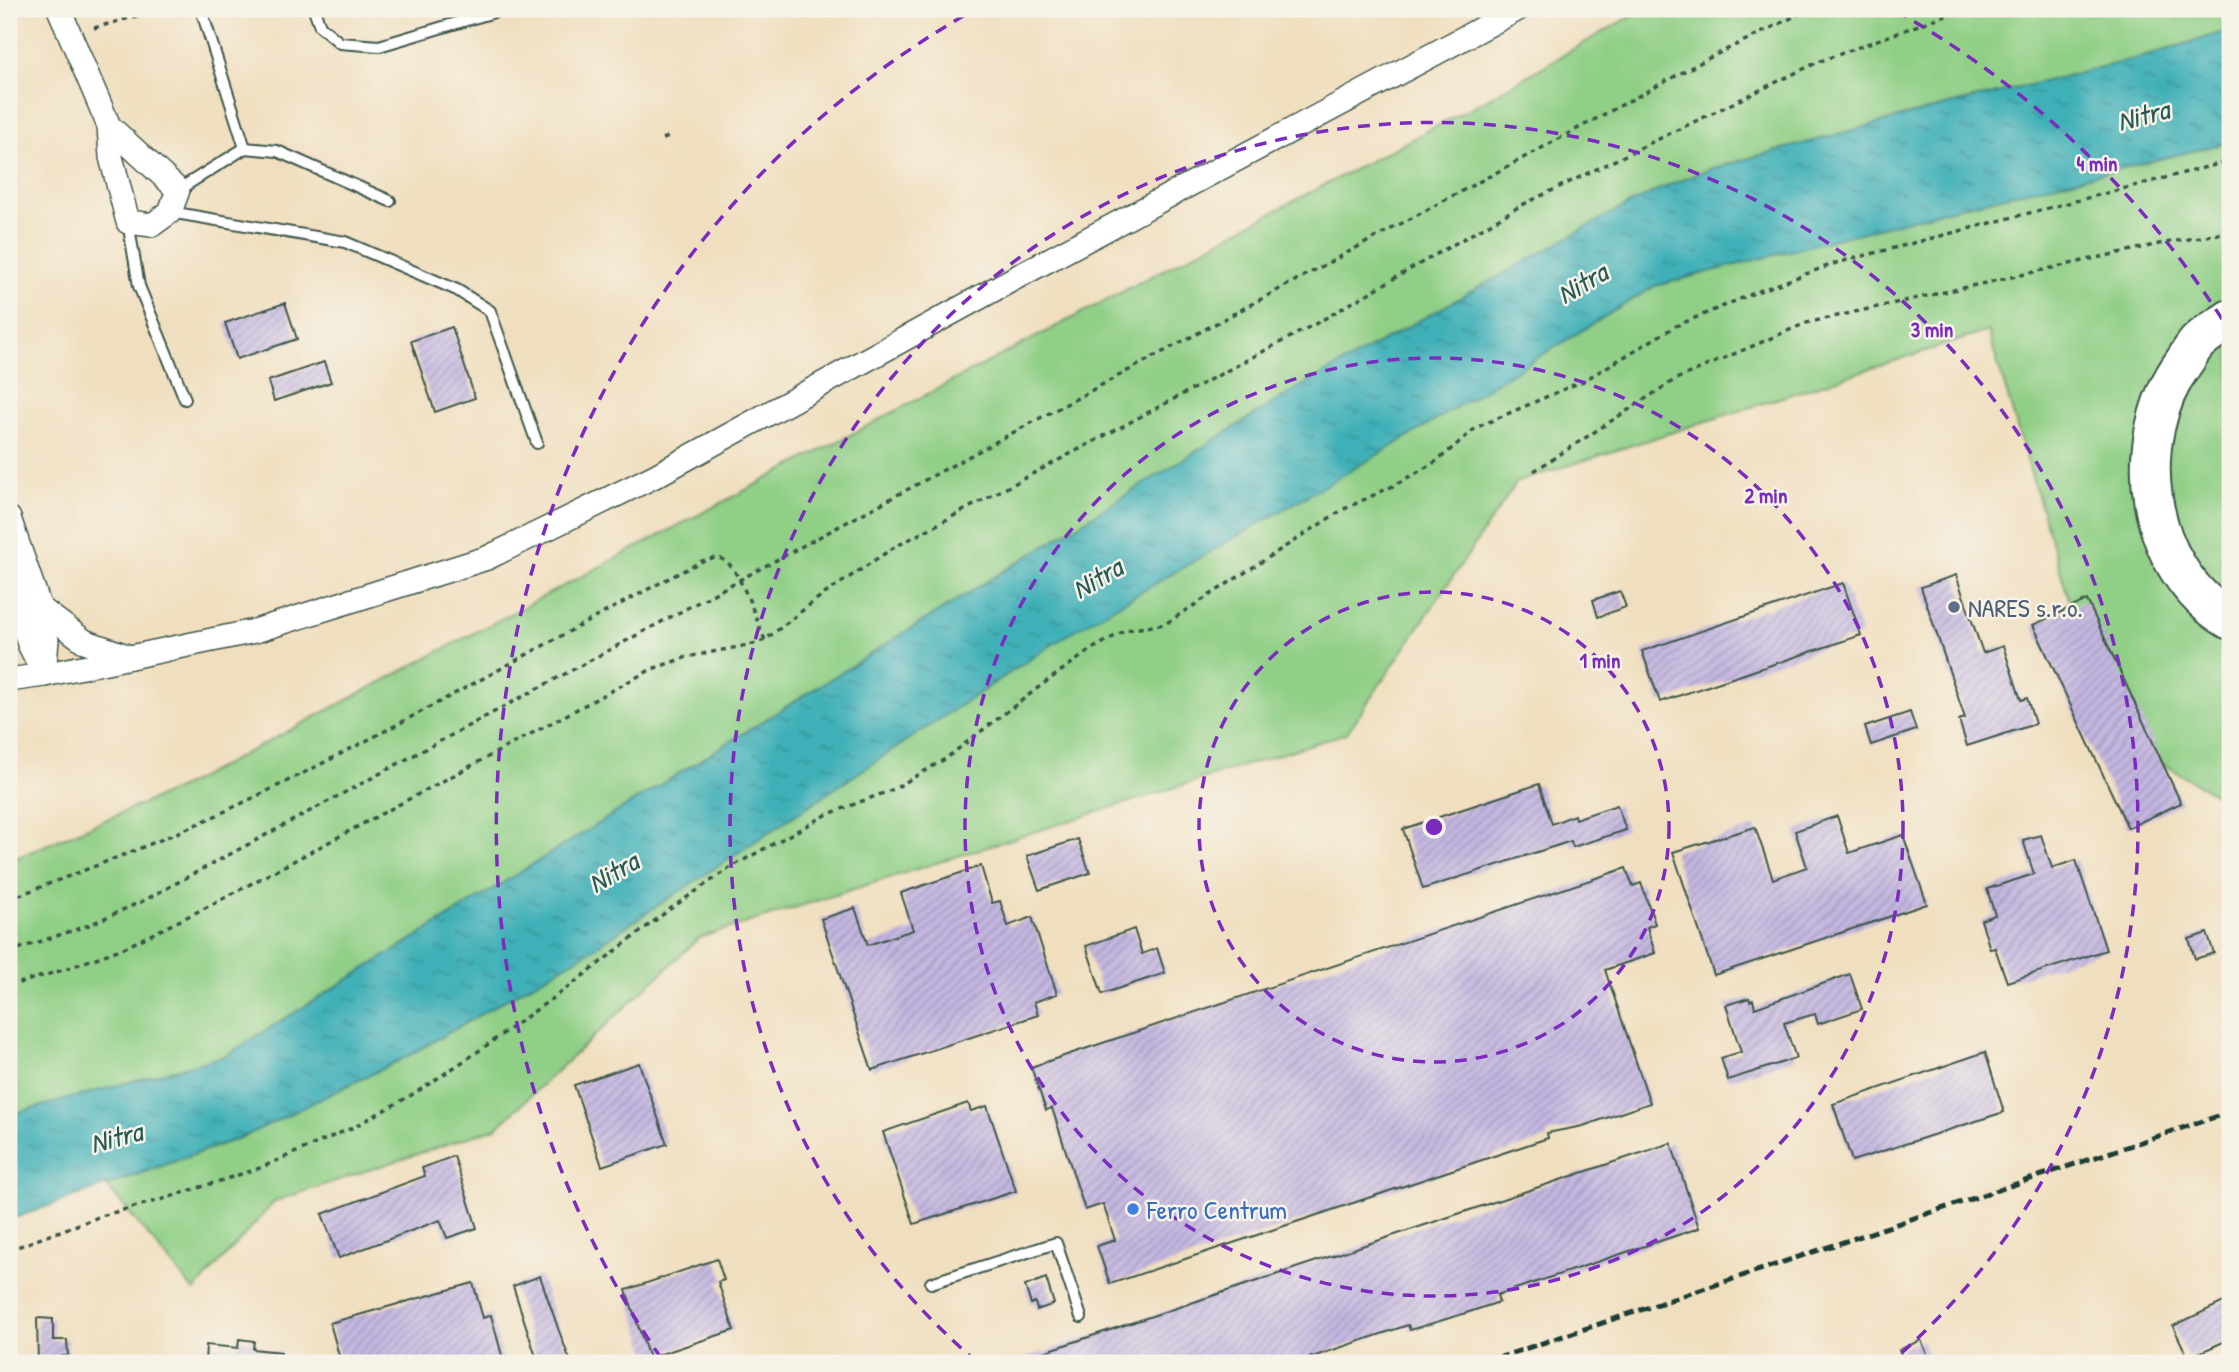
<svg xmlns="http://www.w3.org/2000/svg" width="2239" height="1372" font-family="'Patrick Hand',sans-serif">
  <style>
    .green { fill: #90cf86; stroke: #58865d; stroke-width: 2 }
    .water { fill: url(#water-ripples); stroke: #2f7676; stroke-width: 2 }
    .building { fill: url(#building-hatch) }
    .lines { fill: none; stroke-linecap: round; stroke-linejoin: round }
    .lane-casing { stroke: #3e5549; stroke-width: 14 }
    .street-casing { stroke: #3e5549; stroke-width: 26 }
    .highway-casing { stroke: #3e5549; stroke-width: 42 }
    .path { stroke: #3e5549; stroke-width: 3.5; stroke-dasharray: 5 5; stroke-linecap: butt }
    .lane { stroke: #fff; stroke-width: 10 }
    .street { stroke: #fff; stroke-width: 23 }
    .highway { stroke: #fff; stroke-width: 38 }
    .rail { stroke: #1f3d34; stroke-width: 5; stroke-dasharray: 10 5; stroke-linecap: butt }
    .ring { fill: none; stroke: #7b2cbf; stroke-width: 3.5; stroke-dasharray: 12 9 }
    .service-dot { fill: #5c6f8a; stroke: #f7f3e8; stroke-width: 2.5 }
    .shop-dot { fill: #3f7fe0; stroke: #f7f3e8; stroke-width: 2.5 }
    .labels { text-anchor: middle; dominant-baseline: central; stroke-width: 5; stroke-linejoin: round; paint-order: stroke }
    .service-label { font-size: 26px; fill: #4e5e75; stroke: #f7f3e8; text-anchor: start }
    .shop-label { font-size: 26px; fill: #366cbe; stroke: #f7f3e8; text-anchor: start }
    .water-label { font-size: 28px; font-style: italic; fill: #275a55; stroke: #f7f3e8 }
    .centre { fill: #7b2cbf; stroke: #f7f3e8; stroke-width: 3.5 }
    .ring-label { font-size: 21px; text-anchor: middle; font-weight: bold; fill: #7b2cbf; stroke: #f7f3e8; stroke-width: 5; stroke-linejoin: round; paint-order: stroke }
  </style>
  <defs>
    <pattern id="water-ripples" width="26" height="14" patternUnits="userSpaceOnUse" patternTransform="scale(1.75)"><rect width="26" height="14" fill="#3fb0b8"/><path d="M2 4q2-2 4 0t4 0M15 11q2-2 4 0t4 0" fill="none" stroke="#349096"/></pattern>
    <pattern id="building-hatch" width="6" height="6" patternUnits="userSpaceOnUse" patternTransform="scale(1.75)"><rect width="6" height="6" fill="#c4b7e1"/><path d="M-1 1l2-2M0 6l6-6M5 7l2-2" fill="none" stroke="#9f96b7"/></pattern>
  </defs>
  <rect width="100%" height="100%" fill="#f7f3e8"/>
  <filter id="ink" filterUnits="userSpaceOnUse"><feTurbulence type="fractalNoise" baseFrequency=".0143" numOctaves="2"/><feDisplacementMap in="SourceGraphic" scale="14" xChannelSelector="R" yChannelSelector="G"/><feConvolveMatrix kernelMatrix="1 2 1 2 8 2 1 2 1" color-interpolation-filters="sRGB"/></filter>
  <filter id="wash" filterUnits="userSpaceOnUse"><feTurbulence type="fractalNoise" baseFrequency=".00686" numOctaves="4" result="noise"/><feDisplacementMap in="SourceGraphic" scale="28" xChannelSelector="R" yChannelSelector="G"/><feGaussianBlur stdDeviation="1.57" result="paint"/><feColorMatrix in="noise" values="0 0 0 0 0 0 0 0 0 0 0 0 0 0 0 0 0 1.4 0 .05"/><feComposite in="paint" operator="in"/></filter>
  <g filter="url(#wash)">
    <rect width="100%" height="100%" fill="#f0dfbf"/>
    <g class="green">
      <polygon points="1643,9 2230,9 2230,30 2143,57 1905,116 1710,169 1662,188 1614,212 1293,391 225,1056 9,1115 9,861 182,787 1482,102"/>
      <polygon points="2230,142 2230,803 2109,732 1988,331 1517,482 1347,733 699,938 496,1128 275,1201 194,1291 107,1186 245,1136 408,1056 583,955 1069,633 1398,443 1655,286 1943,211"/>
    </g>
    <polygon class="water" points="2230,30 2230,142 1943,211 1655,286 1398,443 1070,633 583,955 408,1056 245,1136 9,1220 9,1115 225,1056 1293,391 1614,212 1662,188 1710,169 1905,116 2143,57"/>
    <g id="blocks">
      <g class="building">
        <polygon points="285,303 297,339 237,359 225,323"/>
        <polygon points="452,327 475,398 435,412 411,341"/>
        <polygon points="324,362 331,382 274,401 268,381"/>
        <polygon points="1956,575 1983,653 2003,646 2021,700 2027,698 2035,724 1967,746 1959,720 1965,718 1921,587"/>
        <polygon points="1843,583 1861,635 1660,702 1642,651"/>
        <polygon points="1620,591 1626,607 1598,617 1593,600"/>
        <polygon points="2087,600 2181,803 2128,828 2033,625"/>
        <polygon points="1910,712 1916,730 1871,745 1865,727"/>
        <polygon points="1539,784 1552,824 1574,815 1575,819 1617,805 1626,830 1573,847 1571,841 1423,889 1403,829"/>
        <polygon points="1837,816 1849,853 1903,835 1927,904 1714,975 1673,852 1755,827 1773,879 1807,867 1795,831"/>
        <polygon points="2041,835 2052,868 2076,860 2106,950 2007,982 1995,948 1990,949 1981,920 1995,915 1987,889 2034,874 2023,840"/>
        <polygon points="1078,839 1090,873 1039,890 1027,856"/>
        <polygon points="981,866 992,903 1000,901 1008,926 1032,917 1057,994 1034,1002 1038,1015 872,1070 821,919 855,908 868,945 913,930 901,893"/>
        <polygon points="1626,868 1633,886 1641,883 1655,924 1647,927 1655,953 1605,970 1650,1103 1583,1126 1547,1133 1548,1138 1110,1284 1097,1246 1115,1240 1103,1204 1085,1210 1052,1108 1046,1110 1031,1067"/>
        <polygon points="1134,929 1142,954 1157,948 1165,973 1102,994 1086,946"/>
        <polygon points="2207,933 2214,953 2195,959 2189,939"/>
        <polygon points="1850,974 1862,1009 1818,1024 1815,1014 1784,1023 1796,1058 1728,1080 1721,1058 1741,1052 1726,1005 1749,998 1750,1001 1753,1000 1755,1008"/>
        <polygon points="1985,1052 2004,1112 1852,1161 1833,1104"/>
        <polygon points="639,1063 667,1144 602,1166 574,1085"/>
        <polygon points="968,1103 971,1111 987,1106 1016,1191 914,1224 883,1132"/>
        <polygon points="1671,1143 1699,1228 1497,1295 1499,1302 1466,1313 1410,1330 1408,1325 1294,1363 1021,1363 1020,1360"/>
        <polygon points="454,1156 477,1228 447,1238 440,1220 339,1258 322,1214 425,1176 422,1168"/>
        <polygon points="717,1259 724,1280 718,1282 734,1330 649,1358 626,1290"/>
        <polygon points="540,1276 559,1331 571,1363 538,1363 513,1286"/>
        <polygon points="1046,1278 1054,1304 1037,1310 1035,1302 1031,1304 1025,1286"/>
        <polygon points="473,1283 483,1318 491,1315 504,1363 341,1363 330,1323"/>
        <polygon points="2230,1299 2230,1339 2188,1358 2173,1326"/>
        <polygon points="37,1318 53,1319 53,1340 67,1340 68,1356 62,1356 62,1363 38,1363"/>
        <polygon points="239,1339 254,1341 253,1349 281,1352 281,1363 205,1363 206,1345 238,1348"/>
        <polygon points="1921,1340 1931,1363 1905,1363 1899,1350"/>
      </g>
    </g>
  </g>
  <g filter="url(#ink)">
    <use href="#blocks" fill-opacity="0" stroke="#3e5549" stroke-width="2"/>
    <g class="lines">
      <g class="lane-casing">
        <g id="lane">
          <polyline points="201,9 245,148"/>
          <polyline points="314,9 320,26 340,43 379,46 504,9"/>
          <polyline points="178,190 245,148 277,151 390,201"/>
          <polyline points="170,212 345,242 457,290 490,311 537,443"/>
          <polyline points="128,222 139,286 185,399"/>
          <polyline points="931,1283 1056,1243 1081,1317"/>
        </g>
      </g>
      <g class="street-casing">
        <g id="street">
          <polyline points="59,9 109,126 111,157 128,222 152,225 170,212 178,190 109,126"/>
          <polyline points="9,518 40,608 47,640 44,675"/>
          <polyline points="17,559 18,607 29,644 44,674"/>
          <polyline points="40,608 84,641 130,657"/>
          <polyline points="9,680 44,675 255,631 487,558 655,476 1015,278 1518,9"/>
        </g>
      </g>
      <g class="highway-casing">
        <path id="highway" d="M2230 319C2220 326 2209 332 2200 340 2193 346 2189 355 2184 362 2127 440 2144 569 2230 620"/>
      </g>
      <g class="path">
        <polyline points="94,28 151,12"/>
        <polyline points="663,139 671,136"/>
        <polyline points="1534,471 1676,379 1806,323 2159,244 2230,232"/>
        <path d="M9 899C85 870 161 842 234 807 394 731 545 642 702 561 709 559 717 556 724 560 740 569 757 622 765 640"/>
        <polyline points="9,952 89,925 145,900 1707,59 1810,9"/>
        <polyline points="9,986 66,969 126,947 215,903 652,669 687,657 753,644 765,640 817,599 893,548 1315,324 1522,205 1818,62 1962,9"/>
        <polyline points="9,1250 101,1216 167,1198 260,1168 354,1127 415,1093 473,1055 571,985 670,909 731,867 826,815 894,789 945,759 1047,681 1092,649 1126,630 1165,624 1342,510 1393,486 1437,461 1477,427 1585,380 1676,326 1759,291 1836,263 2230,161"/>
      </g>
      <use href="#lane" class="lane"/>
      <use href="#street" class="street"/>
      <use href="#highway" class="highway"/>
      <polyline class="rail" points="1483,1363 2230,1112"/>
    </g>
  </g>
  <g class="ring">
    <circle cx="1434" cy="827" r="235"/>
    <circle cx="1434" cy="827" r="469"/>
    <path d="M977 1362A704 704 0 1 1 1891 1362"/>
    <path d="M661 1358A938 938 0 0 1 972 11M1896 11A938 938 0 0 1 2229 330"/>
  </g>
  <circle class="service-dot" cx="1954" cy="607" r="7"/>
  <circle class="shop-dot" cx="1133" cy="1209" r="7"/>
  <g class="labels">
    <g class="service-label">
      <text x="1968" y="607">NARES s.r.o.</text>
    </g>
    <g class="shop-label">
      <text x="1147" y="1209">Ferro Centrum</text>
    </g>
    <g class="water-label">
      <text transform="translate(2143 115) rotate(-15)">Nitra</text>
      <text transform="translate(1582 283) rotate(-31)">Nitra</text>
      <text transform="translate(1097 578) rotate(-31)">Nitra</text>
      <text transform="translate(613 872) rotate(-31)">Nitra</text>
      <text transform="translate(116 1137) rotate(-15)">Nitra</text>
    </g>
  </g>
  <circle cx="1434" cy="827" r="10" class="centre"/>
  <g class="ring-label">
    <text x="2097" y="171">4 min</text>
    <text x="1932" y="337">3 min</text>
    <text x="1766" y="503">2 min</text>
    <text x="1600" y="668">1 min</text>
  </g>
  <rect width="2239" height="1372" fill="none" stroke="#f7f3e8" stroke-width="35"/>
</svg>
